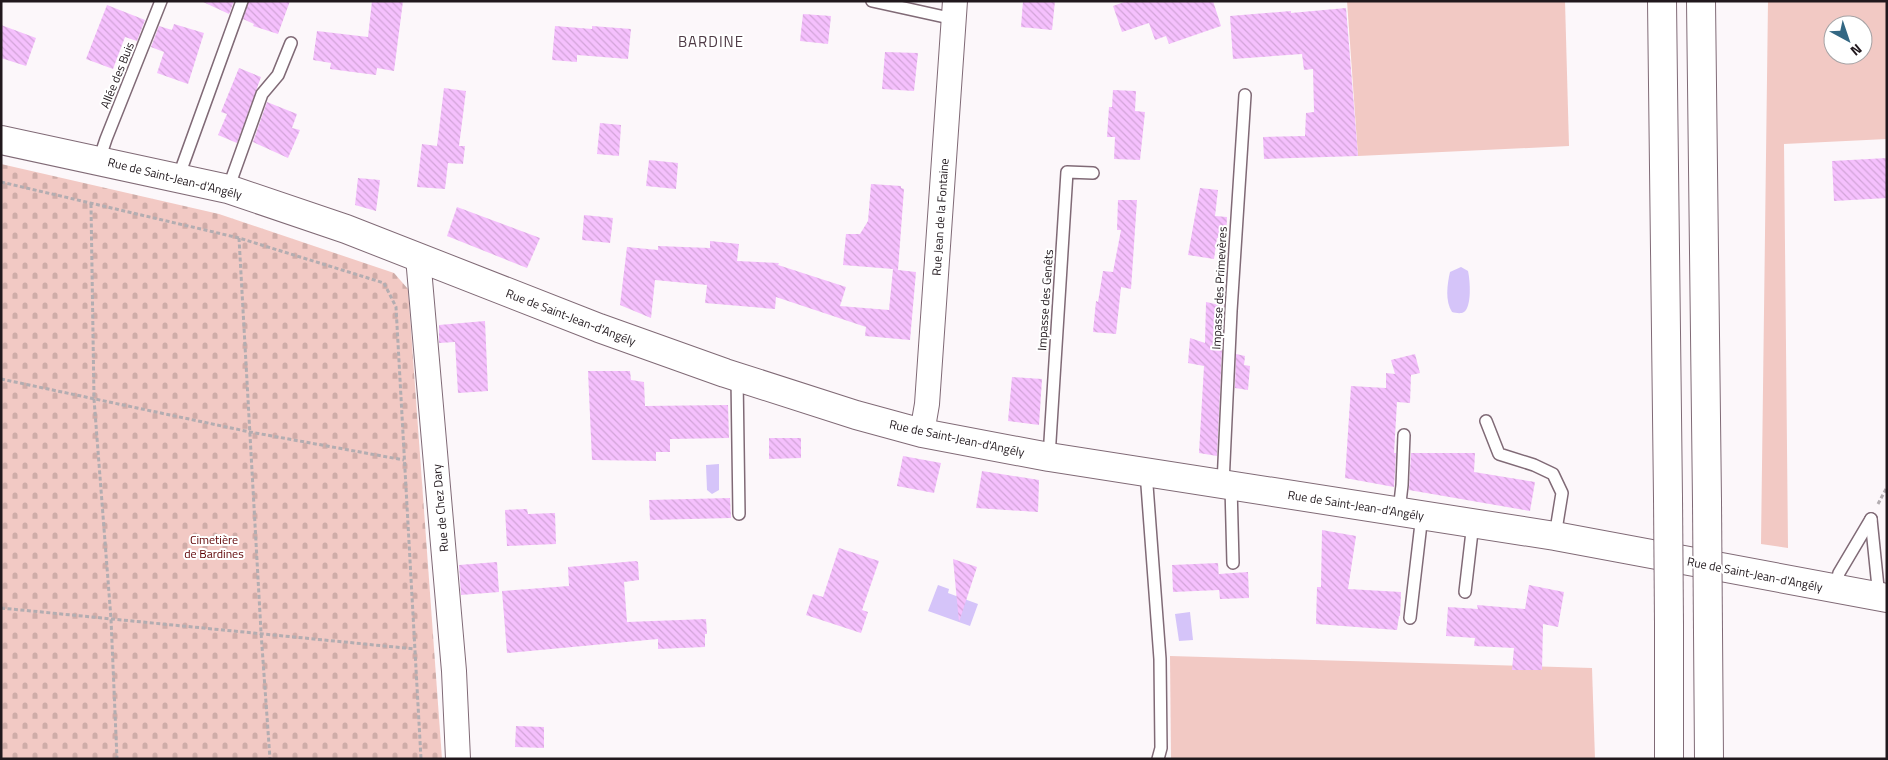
<svg xmlns="http://www.w3.org/2000/svg" width="1888" height="760" font-family="'Titillium Web',sans-serif">
  <style>
    .grass { fill: #f2c9c4; fill-rule: evenodd }
    .cemetery { fill: url(#cemetery-stones) }
    .water { fill: #d5c4f9 }
    .building { fill: url(#building-back-hatch) }
    .lines { fill: none; stroke-linecap: round; stroke-linejoin: round }
    .service-casing { stroke: #806a76; stroke-width: 14 }
    .minor-casing { stroke: #806a76; stroke-width: 26 }
    .secondary-casing { stroke: #806a76; stroke-width: 30 }
    .trunk-casing { stroke: #806a76; stroke-width: 30 }
    .path { stroke: #b3adb1; stroke-width: 3; stroke-dasharray: 4 2.5; stroke-linecap: butt }
    .service { stroke: #fff; stroke-width: 11 }
    .minor { stroke: #fff; stroke-width: 24 }
    .secondary { stroke: #fff; stroke-width: 28 }
    .trunk { stroke: #fff; stroke-width: 28 }
    .trunk-bridge-casing { stroke: #806a76; stroke-width: 30; stroke-linecap: butt }
    .trunk-bridge { stroke: #fff; stroke-width: 28 }
    .labels { text-anchor: middle; dominant-baseline: central; stroke-width: 4; stroke-linejoin: round; paint-order: stroke }
    .street-label { font-size: 12px; fill: #21181d; stroke: #fff }
    .park-label { font-size: 12px; fill: #5d0002; stroke: #fff }
    .quarter-label { font-size: 15px; letter-spacing: 1px; fill: #4f3b46; stroke: #fff }
  </style>
  <defs>
    <pattern id="cemetery-stones" width="16" height="16" patternUnits="userSpaceOnUse" patternTransform="scale(1.25)"><rect width="16" height="16" fill="#f2c9c4"/><path d="M2 7V4a2 2 0 0 1 4 0v3zM10 15v-3a2 2 0 0 1 4 0v3z" fill="#cfaca8"/></pattern>
    <pattern id="building-back-hatch" width="6" height="6" patternUnits="userSpaceOnUse" patternTransform="scale(1.25)"><rect width="6" height="6" fill="#f5c0fd"/><path d="M-1 5l2 2M0 0l6 6M5-1l2 2" fill="none" stroke="#d2a4d8"/></pattern>
  </defs>
  <rect width="100%" height="100%" fill="#fcf7fa"/>
  <g class="grass">
    <polygon points="1347,1 1565,1 1569,146 1358,156"/>
    <path d="M1768 1H1887V139L1784 144 1788 548 1761 544ZM1833 25H1863V55H1833Z"/>
    <polygon points="1170,656 1592,668 1595,759 1171,759"/>
  </g>
  <polygon class="cemetery" points="1,164 219,214 394,273 408,289 442,759 1,759"/>
  <g class="water">
    <path d="M1461 267 1468 271C1470 280 1472 306 1464 312 1461 314 1456 313 1452 312 1445 301 1447 285 1450 272Z"/>
    <polygon points="719,464 719,490 712,494 707,490 706,465"/>
    <polygon points="938,585 949,589 948,593 978,604 970,626 928,611"/>
    <polygon points="1190,612 1193,640 1179,641 1175,614"/>
  </g>
  <g class="building">
    <polygon points="201,1 234,1 229,14"/>
    <polygon points="249,1 290,1 278,34 253,26 254,24 243,19"/>
    <polygon points="372,1 403,1 394,71 377,68 376,75 330,69 331,63 313,60 317,31 368,37"/>
    <polygon points="1023,1 1055,1 1052,30 1021,27"/>
    <polygon points="1127,1 1213,1 1221,26 1169,44 1166,36 1155,40 1149,23 1122,32 1113,6"/>
    <polygon points="107,5 145,20 137,41 125,37 113,69 86,59"/>
    <polygon points="1346,8 1358,156 1264,159 1263,137 1305,136 1306,113 1314,112 1313,69 1304,70 1302,54 1233,59 1230,16 1291,11 1291,13"/>
    <polygon points="803,14 831,16 828,44 800,41"/>
    <polygon points="174,24 204,33 188,84 157,73 164,52 151,47 159,26 172,30"/>
    <polygon points="1,25 36,38 26,66 1,58"/>
    <polygon points="555,26 592,29 592,26 631,29 628,59 577,55 577,62 552,60"/>
    <polygon points="885,52 918,53 914,91 882,89"/>
    <polygon points="239,68 261,77 237,143 218,135 227,114 221,112"/>
    <polygon points="444,88 466,91 459,146 465,146 463,164 448,163 445,189 417,187 422,144 437,146"/>
    <polygon points="1113,90 1136,91 1135,111 1145,112 1140,160 1114,159 1115,137 1107,137 1109,107 1112,107"/>
    <polygon points="267,102 297,114 292,128 300,130 288,158 253,142"/>
    <polygon points="600,123 621,125 619,156 597,154"/>
    <polygon points="1887,158 1887,198 1834,201 1832,161"/>
    <polygon points="649,160 678,163 676,189 646,186"/>
    <polygon points="358,178 380,180 376,211 355,205"/>
    <polygon points="871,184 901,186 901,188 904,189 898,270 916,272 910,340 865,336 866,327 776,297 775,309 705,303 707,285 655,280 651,318 620,305 627,247 658,250 658,246 710,248 710,241 739,244 737,261 779,263 778,265 846,287 840,306 889,310 893,269 843,265 846,234 860,234 868,221"/>
    <polygon points="1200,188 1218,190 1215,216 1227,217 1226,238 1217,238 1214,259 1188,255"/>
    <polygon points="1118,200 1137,200 1131,289 1121,287 1116,334 1093,332 1096,301 1098,302 1103,271 1113,272 1121,230 1117,230"/>
    <polygon points="457,207 540,238 527,268 447,236"/>
    <polygon points="584,215 613,218 610,243 582,240"/>
    <polygon points="1206,302 1224,306 1217,456 1199,453 1204,366 1188,363 1190,338 1205,343"/>
    <polygon points="485,321 488,391 458,393 455,342 439,343 439,325"/>
    <polygon points="1236,354 1245,356 1244,365 1250,366 1248,390 1235,388"/>
    <polygon points="1415,354 1420,373 1411,375 1410,403 1397,402 1394,453 1396,453 1394,487 1345,478 1351,386 1386,388 1386,373 1395,374 1391,360"/>
    <polygon points="588,371 630,371 631,380 644,382 645,406 728,405 729,438 670,439 670,452 656,452 656,461 592,460"/>
    <polygon points="1012,377 1042,379 1039,425 1008,421"/>
    <polygon points="769,438 801,438 801,458 769,459"/>
    <polygon points="1411,453 1475,453 1474,472 1535,482 1530,511 1409,490"/>
    <polygon points="903,456 941,463 934,493 897,486"/>
    <polygon points="982,471 1039,480 1038,512 976,508"/>
    <polygon points="730,498 731,518 650,520 649,500"/>
    <polygon points="527,509 528,514 555,513 556,544 507,546 505,510"/>
    <polygon points="1322,530 1356,536 1348,589 1401,592 1400,616 1399,616 1397,630 1316,624 1317,587 1321,587"/>
    <polygon points="839,548 879,561 862,610 868,612 861,633 806,615 813,594 823,597"/>
    <polygon points="953,559 977,567 959,622"/>
    <polygon points="636,561 638,562 639,580 624,582 627,622 706,619 707,634 705,634 705,647 658,649 658,639 507,653 502,591 569,586 568,567"/>
    <polygon points="497,562 499,592 461,595 459,565"/>
    <polygon points="1218,563 1219,578 1219,574 1248,572 1249,598 1220,599 1219,590 1173,592 1172,565"/>
    <polygon points="1529,585 1564,592 1558,627 1543,624 1542,670 1512,670 1514,648 1474,646 1475,638 1446,636 1448,607 1478,609 1477,605 1525,609"/>
    <polygon points="516,726 544,727 544,748 515,747"/>
  </g>
  <g class="lines">
    <g class="service-casing">
      <g id="service">
        <polyline points="872,1 954,19"/>
        <polyline points="99,160 106,139 161,1"/>
        <polyline points="178,178 242,1"/>
        <polyline points="228,189 262,94 278,75 291,43"/>
        <polyline points="737,377 739,514"/>
        <polyline points="1486,421 1499,454 1534,465 1553,474 1562,493 1555,536"/>
        <polyline points="1049,457 1067,172 1093,173"/>
        <polyline points="1146,472 1160,659 1161,748 1158,759"/>
        <polyline points="1223,484 1231,311 1245,95"/>
        <polyline points="1231,486 1233,563"/>
        <polyline points="1399,511 1402,485 1404,435"/>
        <polyline points="1871,519 1879,597"/>
        <polyline points="1835,588 1839,573 1871,519"/>
        <polyline points="1465,592 1473,523"/>
        <polyline points="1410,618 1422,515"/>
      </g>
    </g>
    <g class="minor-casing">
      <g id="minor">
        <polyline points="418,257 454,671 458,759"/>
        <polyline points="922,433 927,404 955,1"/>
      </g>
    </g>
    <g class="secondary-casing">
      <polyline id="secondary" points="1,140 228,189 346,229 599,328 725,373 856,415 922,433 1049,457 1555,536 1887,598"/>
    </g>
    <g class="trunk-casing">
      <g id="trunk">
        <polyline points="1662,1 1668,498"/>
        <polyline points="1701,1 1707,502"/>
        <polyline points="1669,624 1669,759"/>
        <polyline points="1708,632 1709,759"/>
      </g>
    </g>
    <g class="path">
      <polyline points="1,182 239,238 384,283 396,307 421,759"/>
      <polyline points="91,204 94,399 111,619 117,759"/>
      <polyline points="239,238 261,632 270,759"/>
      <polyline points="1,379 250,432 404,460"/>
      <polyline points="1878,504 1887,487"/>
      <polyline points="1,608 415,649"/>
    </g>
    <use href="#service" class="service"/>
    <use href="#minor" class="minor"/>
    <use href="#secondary" class="secondary"/>
    <use href="#trunk" class="trunk"/>
    <g class="trunk-bridge-casing">
      <g id="trunk-bridge">
        <polyline points="1668,498 1669,624"/>
        <polyline points="1707,502 1708,632"/>
      </g>
    </g>
    <use href="#trunk-bridge" class="trunk-bridge"/>
  </g>
  <g class="labels">
    <g class="street-label">
      <text transform="translate(117 75) rotate(-68)">Allée des Buis</text>
      <text transform="translate(175 178) rotate(14)">Rue de Saint-Jean-d'Angély</text>
      <text transform="translate(940 217) rotate(-86)">Rue Jean de la Fontaine</text>
      <text transform="translate(1219 288) rotate(-87)">Impasse des Primevères</text>
      <text transform="translate(1045 300) rotate(-86)">Impasse des Genêts</text>
      <text transform="translate(571 317) rotate(21)">Rue de Saint-Jean-d'Angély</text>
      <text transform="translate(957 438) rotate(12)">Rue de Saint-Jean-d'Angély</text>
      <text transform="translate(1356 505) rotate(9)">Rue de Saint-Jean-d'Angély</text>
      <text transform="translate(440 508) rotate(-95)">Rue de Chez Dary</text>
      <text transform="translate(1755 574) rotate(11)">Rue de Saint-Jean-d'Angély</text>
    </g>
    <g class="park-label">
      <text x="214" y="539">Cimetière<tspan x="214" dy="14">de Bardines</tspan></text>
    </g>
    <g class="quarter-label">
      <text x="711" y="41">BARDINE</text>
    </g>
  </g>
  <rect width="1888" height="760" fill="none" stroke="#21181d" stroke-width="5"/>
  <g transform="translate(1848 40) rotate(140)"><circle r="24" fill="#ffffff" stroke="#a6a3a5"/>
  <path d="M0-4L9 19L0 12L-9 19Z" fill="#336783"/>
  <text y="-8" font-size="14" font-weight="bold" text-anchor="middle" fill="#21181d">N</text>
  </g>
</svg>
